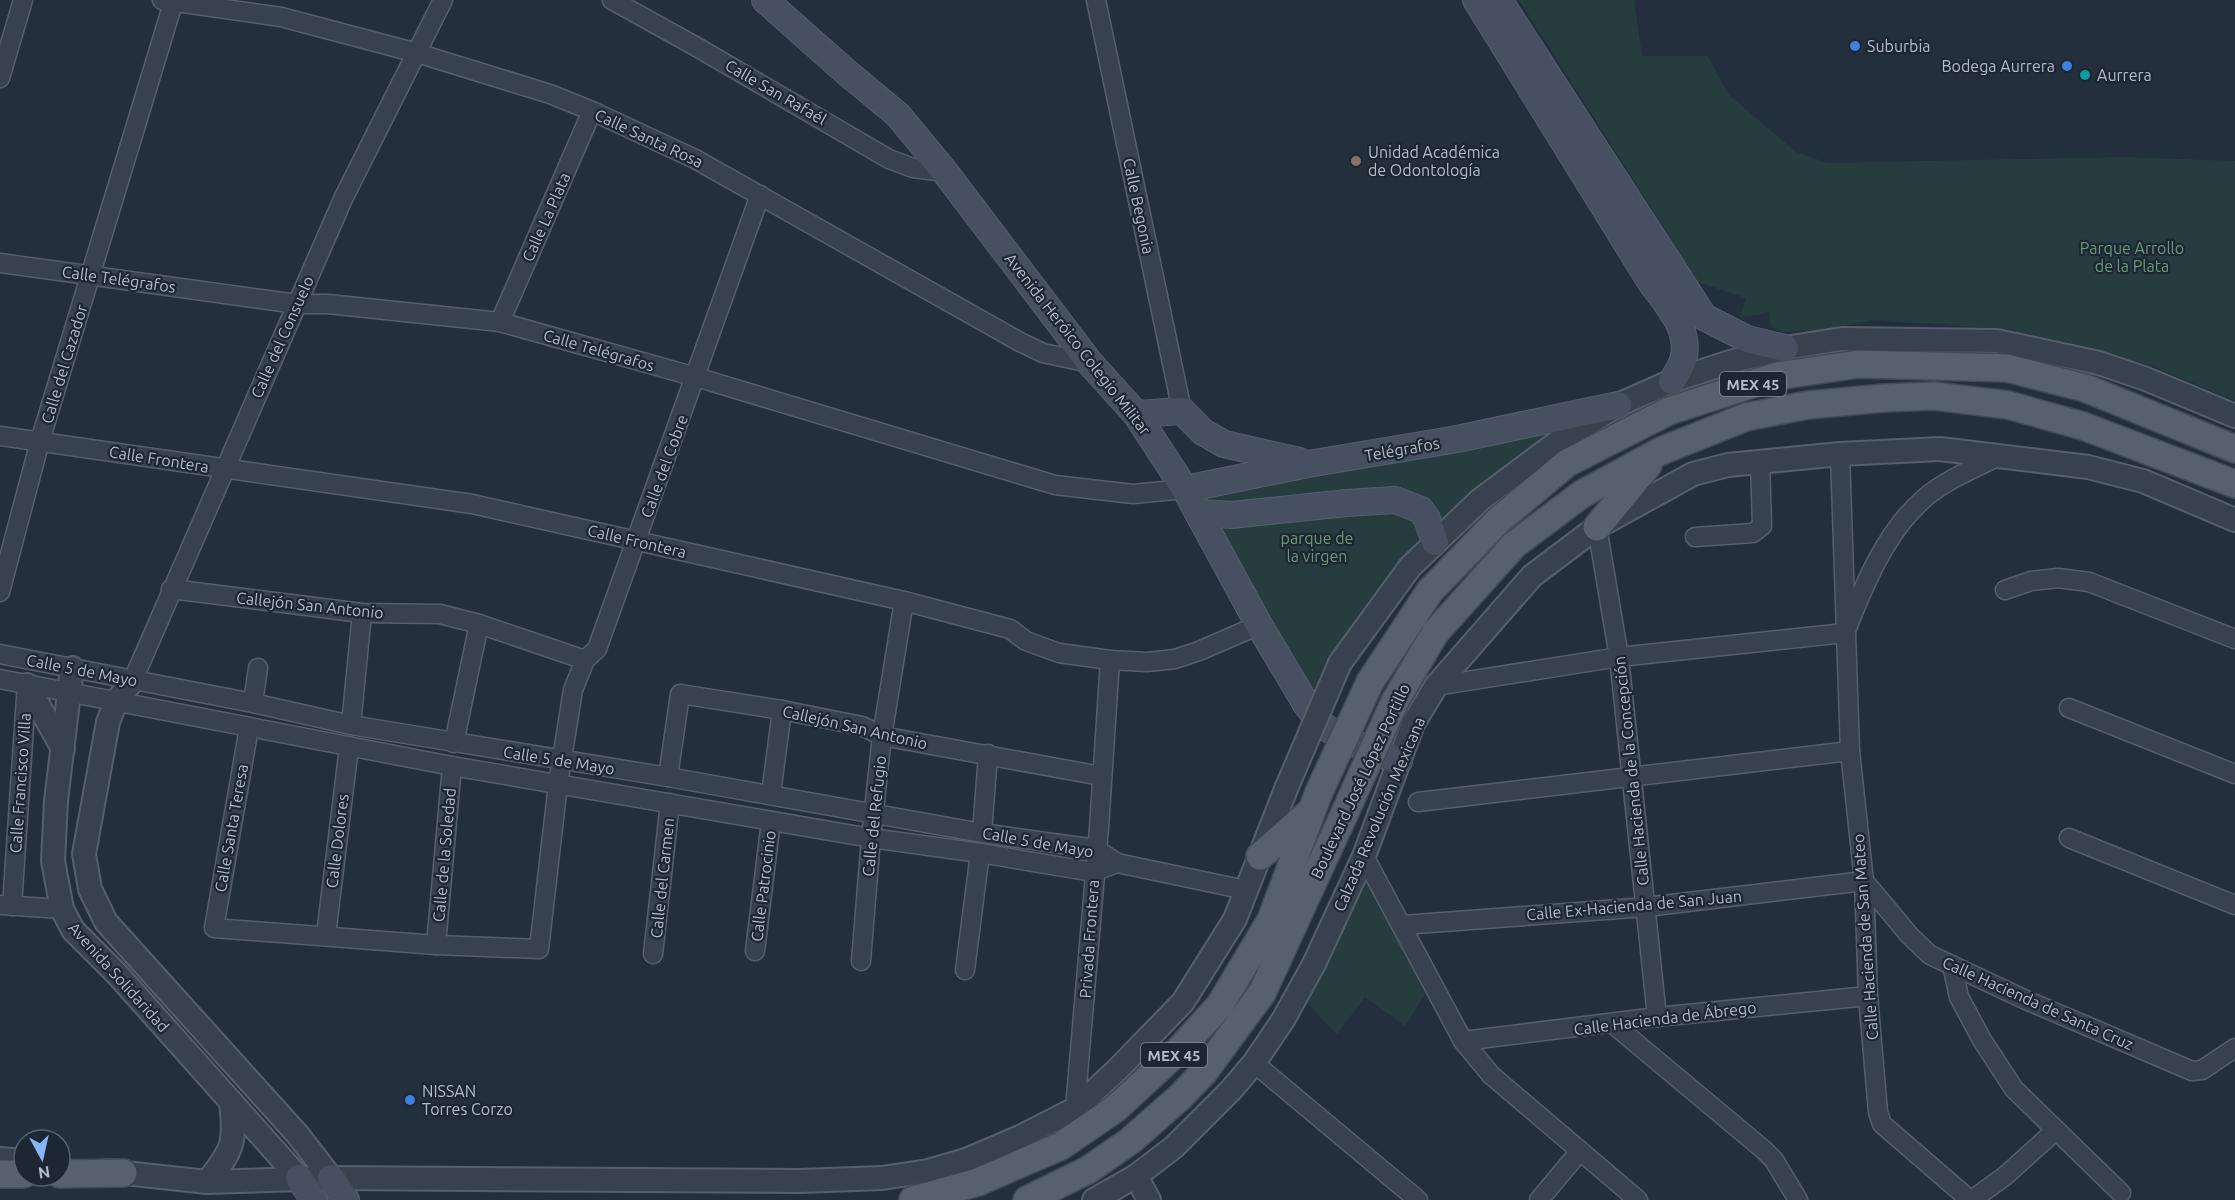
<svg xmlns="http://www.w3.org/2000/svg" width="2235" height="1200" font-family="Ubuntu,sans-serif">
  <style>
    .green { fill: #263c3f }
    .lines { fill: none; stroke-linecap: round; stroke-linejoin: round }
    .minor-casing { stroke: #565f6c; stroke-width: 21 }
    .tertiary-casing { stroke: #565f6c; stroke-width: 26 }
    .secondary-casing { stroke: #565f6c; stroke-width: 28 }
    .primary-casing { stroke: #414a57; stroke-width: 30 }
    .minor { stroke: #38414e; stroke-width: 18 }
    .tertiary { stroke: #38414e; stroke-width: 22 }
    .secondary { stroke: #465061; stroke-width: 26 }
    .primary { stroke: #56606e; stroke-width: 27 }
    .tertiary-bridge-casing { stroke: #565f6c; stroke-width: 26; stroke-linecap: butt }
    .primary-bridge-casing { stroke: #414a57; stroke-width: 30; stroke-linecap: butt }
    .tertiary-bridge { stroke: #38414e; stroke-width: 22 }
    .primary-bridge { stroke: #56606e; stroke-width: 27 }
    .shop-dot { fill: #3f7fe0; stroke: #1d2633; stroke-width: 2 }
    .culture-dot { fill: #0f9aa8; stroke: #1d2633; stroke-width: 2 }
    .education-dot { fill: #8d6e63; stroke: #1d2633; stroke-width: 2 }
    .labels { text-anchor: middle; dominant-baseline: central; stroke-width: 4.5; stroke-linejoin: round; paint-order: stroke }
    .shield { fill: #1d2633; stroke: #878f9c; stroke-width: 1.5 }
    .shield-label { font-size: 15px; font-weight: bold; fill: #b4bcc9 }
    .poi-label { font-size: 16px; fill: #b4bcc9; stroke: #1d2633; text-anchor: start }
    .street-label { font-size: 16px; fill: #b4bcc9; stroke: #1d2633 }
    .park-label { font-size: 16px; fill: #6b9a76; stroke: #1d2633 }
  </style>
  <rect width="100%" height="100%" fill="#242f3e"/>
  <g class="green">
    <polygon points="1519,0 1634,0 1642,56 1708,56 1728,94 1796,152 1828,163 2125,157 2235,161 2235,401 2150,365 2006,329 1875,320 1822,330 1783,332 1771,327 1769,311 1760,315 1740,317 1746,298 1695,281 1664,228"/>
    <polygon points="1539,434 1550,437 1443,519 1413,549 1354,623 1315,692 1194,489"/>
    <polygon points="1369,879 1425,995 1405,1026 1365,997 1337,1034 1303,999"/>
  </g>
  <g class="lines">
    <g class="minor-casing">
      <g id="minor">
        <polyline points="162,0 281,17 417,53 550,94 592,111 695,159 1020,342 1043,353 1090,363"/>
        <polyline points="612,0 695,46 889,159 913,168 945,172"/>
        <polyline points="1096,0 1182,411"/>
        <polyline points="0,78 23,0"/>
        <polyline points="0,263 297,304 328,304 500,322 696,377 1055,485 1133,494 1185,489"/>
        <polyline points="500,322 592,111"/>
        <polyline points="0,436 472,504 904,601 1010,629 1026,641 1059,653 1110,660 1147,662 1175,659 1199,651 1259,625"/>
        <polyline points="1840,454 1850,751 1864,881 1868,996 1878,1112 1882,1124 1970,1200"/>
        <polyline points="1597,527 1619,657 1657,1017"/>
        <polyline points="1695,537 1753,533 1762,526 1760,462"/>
        <polyline points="171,589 362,613 440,614 479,624 585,660"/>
        <polyline points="2005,590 2031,581 2058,578 2089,582 2235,639"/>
        <polyline points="0,592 40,441 174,0"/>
        <polyline points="0,654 253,703 351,725 668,777 982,833 1096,849 1117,863 1246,890"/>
        <polyline points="0,679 452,766 871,838 980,853 1093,872 1117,863"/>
        <polyline points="133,680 343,199 443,0"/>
        <path d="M1436 686 1619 657 1845 633C1864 585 1886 530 1927 496 1948 479 1975 468 1999 456"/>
        <polyline points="253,703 258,668"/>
        <polyline points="2069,708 2235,774"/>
        <polyline points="351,725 362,613"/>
        <polyline points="249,728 214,928 436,945 539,949 558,784 573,690 585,660 597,649 760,195"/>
        <polyline points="454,743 479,624"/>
        <polyline points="668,777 680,694 782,710 862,726 882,736 1101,776"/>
        <polyline points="771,794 782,710"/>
        <polyline points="1418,802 1850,751"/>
        <polyline points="982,833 988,754"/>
        <polyline points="2069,838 2235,905"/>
        <polyline points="1364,856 1463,1041 1491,1075 1638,1200"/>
        <polyline points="1,905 62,909"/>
        <polyline points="12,906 27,683"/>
        <polyline points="1403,925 1646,907 1864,881 1910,936 1930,955 2026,1000 2192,1071 2202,1070 2235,1048"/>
        <polyline points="326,935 349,747"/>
        <polyline points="436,945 452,766"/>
        <polyline points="755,951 771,821"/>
        <polyline points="653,954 670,803"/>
        <polyline points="861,961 871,838 882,736 904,601"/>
        <polyline points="1952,965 1959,997 1982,1040 2014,1089 2121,1193"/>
        <polyline points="965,970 980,853"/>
        <polyline points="1613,1024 1764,1150 1774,1160 1798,1200"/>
        <polyline points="1463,1041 1657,1017 1868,996"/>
        <polyline points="1254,1063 1418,1200"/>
        <polyline points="1075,1109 1099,828 1110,660"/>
        <polyline points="1539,1200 1580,1151"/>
        <polyline points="1972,1200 2005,1176 2056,1130"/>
      </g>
    </g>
    <g class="tertiary-casing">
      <g id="tertiary">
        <polyline points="1340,663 1410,567 1480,500 1559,441 1618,405 1672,381 1730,362 1785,348 1842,339 1997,341 2099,363 2146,379 2235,416"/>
        <polyline points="72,668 56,801 53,861 62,909 73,930 117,974 299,1178"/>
        <polyline points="133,680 116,702 108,722 84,854 90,889 106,922 298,1135 331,1178"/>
        <polyline points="27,685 63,749"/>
        <polyline points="0,1159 24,1161"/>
        <polyline points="107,1171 207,1182 331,1178 800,1181 882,1178 928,1171 966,1160 1020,1137 1075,1109 1117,1070 1183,1002 1235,919 1286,789"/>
        <polyline points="1136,1176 1149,1200"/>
        <path d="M207 1182C233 1150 236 1143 231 1102"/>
        <polyline points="1094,1200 1136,1176 1174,1147 1231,1090 1254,1063 1283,1020 1314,964 1364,856 1413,724 1436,686 1532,576 1597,527 1693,474 1728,465 1840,454 1940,449 2088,467 2143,481 2235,520"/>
      </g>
    </g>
    <g class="secondary-casing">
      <g id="secondary">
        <polyline points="765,0 845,71 898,115 945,172 1090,363 1136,414 1185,489 1259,625 1306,704 1322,725 1346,740 1399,761"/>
        <path d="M1476 0 1650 281C1666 304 1692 330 1683 360 1681 367 1676 374 1672 381"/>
        <polyline points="1499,0 1704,317 1747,339 1785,348"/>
        <polyline points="1136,414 1182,411 1203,432 1224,444 1299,461"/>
        <polyline points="1185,489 1308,464 1457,439 1618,405"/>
        <polyline points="1198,513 1231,515 1347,503 1395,500 1421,510 1427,519 1435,542"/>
        <polyline points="299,1178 314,1200"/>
        <polyline points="331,1178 346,1200"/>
      </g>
    </g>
    <g class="primary-casing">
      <g id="primary">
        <polyline points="1597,527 1648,465"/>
        <polyline points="1370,682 1430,591 1498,521 1567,463 1669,411 1777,376 1859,364 2007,368 2085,388 2235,449"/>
        <polyline points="1395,701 1435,633 1514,545 1582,494 1661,451 1746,417 1808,405 1884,398 1934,396 2008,405 2083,426 2235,484"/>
        <polyline points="1260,856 1309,813"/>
        <polyline points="0,1174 24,1174"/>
        <polyline points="60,1174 123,1173"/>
        <polyline points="913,1200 978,1182 1061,1146 1115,1109 1180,1049 1220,1005 1271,920 1319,792"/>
        <polyline points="1027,1200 1088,1170 1130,1141 1180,1097 1204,1072 1262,993 1342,819"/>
      </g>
    </g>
    <use href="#minor" class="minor"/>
    <use href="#tertiary" class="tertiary"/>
    <use href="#secondary" class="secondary"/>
    <use href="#primary" class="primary"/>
    <g class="tertiary-bridge-casing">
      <polyline id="tertiary-bridge" points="1286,789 1340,663"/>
    </g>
    <g class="primary-bridge-casing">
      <g id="primary-bridge">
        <polyline points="1319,792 1370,682"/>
        <polyline points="1342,819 1395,701"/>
      </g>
    </g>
    <use href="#tertiary-bridge" class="tertiary-bridge"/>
    <use href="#primary-bridge" class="primary-bridge"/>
  </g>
  <g class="shop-dot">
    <circle cx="1855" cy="46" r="6"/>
    <circle cx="2067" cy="66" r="6"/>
    <circle cx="410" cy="1100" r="6"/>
  </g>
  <circle class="culture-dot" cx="2085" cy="75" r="6"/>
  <circle class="education-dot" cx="1356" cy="161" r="6"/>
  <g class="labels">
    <g class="shield">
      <rect x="1720" y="372" width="66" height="24" rx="4.5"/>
      <rect x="1141" y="1043" width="66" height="24" rx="4.5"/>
    </g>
    <g class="shield-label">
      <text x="1753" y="384">MEX 45</text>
      <text x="1174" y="1055">MEX 45</text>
    </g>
    <g class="poi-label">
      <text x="1867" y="46">Suburbia</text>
      <text x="2055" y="66" text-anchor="end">Bodega Aurrera</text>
      <text x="2097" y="75">Aurrera</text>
      <text x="1368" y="152">Unidad Académica<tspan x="1368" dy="18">de Odontología</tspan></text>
      <text x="422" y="1091">NISSAN<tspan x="422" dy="18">Torres Corzo</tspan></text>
    </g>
    <g class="street-label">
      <text transform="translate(776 92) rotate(30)">Calle San Rafaél</text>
      <text transform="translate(649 138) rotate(25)">Calle Santa Rosa</text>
      <text transform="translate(1139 206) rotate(78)">Calle Begonia</text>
      <text transform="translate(546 217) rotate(-66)">Calle La Plata</text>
      <text transform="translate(119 279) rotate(8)">Calle Telégrafos</text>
      <text transform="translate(282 337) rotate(-66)">Calle del Consuelo</text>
      <text transform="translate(1078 344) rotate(52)">Avenida Heróico Colegio Militar</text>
      <text transform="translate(599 350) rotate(16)">Calle Telégrafos</text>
      <text transform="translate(64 364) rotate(-73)">Calle del Cazador</text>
      <text transform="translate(1402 449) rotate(-10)">Telégrafos</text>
      <text transform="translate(159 459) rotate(9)">Calle Frontera</text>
      <text transform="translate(664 466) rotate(-70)">Calle del Cobre</text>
      <text transform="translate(637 541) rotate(13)">Calle Frontera</text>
      <text transform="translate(310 605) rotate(6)">Callejón San Antonio</text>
      <text transform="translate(82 670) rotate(11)">Calle 5 de Mayo</text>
      <text transform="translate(855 727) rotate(13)">Callejón San Antonio</text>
      <text transform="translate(559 760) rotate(9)">Calle 5 de Mayo</text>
      <text transform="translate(1631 771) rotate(-96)">Calle Hacienda de la Concepción</text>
      <text transform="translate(1360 781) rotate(-65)">Boulevard José López Portillo</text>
      <text transform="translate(20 783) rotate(-86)">Calle Francisco Villa</text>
      <text transform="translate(1379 814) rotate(-67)">Calzada Revolución Mexicana</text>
      <text transform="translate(874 816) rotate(-84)">Calle del Refugio</text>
      <text transform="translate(231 828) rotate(-80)">Calle Santa Teresa</text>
      <text transform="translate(337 841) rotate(-83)">Calle Dolores</text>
      <text transform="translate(1038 842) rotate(10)">Calle 5 de Mayo</text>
      <text transform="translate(444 855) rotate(-85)">Calle de la Soledad</text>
      <text transform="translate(662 878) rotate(-84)">Calle del Carmen</text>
      <text transform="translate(763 886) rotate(-83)">Calle Patrocinio</text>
      <text transform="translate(1634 905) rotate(-5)">Calle Ex-Hacienda de San Juan</text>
      <text transform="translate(1865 937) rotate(-94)">Calle Hacienda de San Mateo</text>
      <text transform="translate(1089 939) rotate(-86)">Privada Frontera</text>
      <text transform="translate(119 977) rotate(48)">Avenida Solidaridad</text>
      <text transform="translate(2038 1003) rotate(24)">Calle Hacienda de Santa Cruz</text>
      <text transform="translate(1665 1018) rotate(-7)">Calle Hacienda de Ábrego</text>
    </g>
    <g class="park-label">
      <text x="2132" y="248">Parque Arrollo<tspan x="2132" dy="18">de la Plata</tspan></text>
      <text x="1317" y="538">parque de<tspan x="1317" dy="18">la virgen</tspan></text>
    </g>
  </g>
  <g transform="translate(42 1158) rotate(172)"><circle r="28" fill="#1d2633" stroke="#59626f" stroke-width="1.5"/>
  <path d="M0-4.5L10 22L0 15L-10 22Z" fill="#8ab4f8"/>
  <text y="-9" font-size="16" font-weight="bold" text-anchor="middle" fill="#b4bcc9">N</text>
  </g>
</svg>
